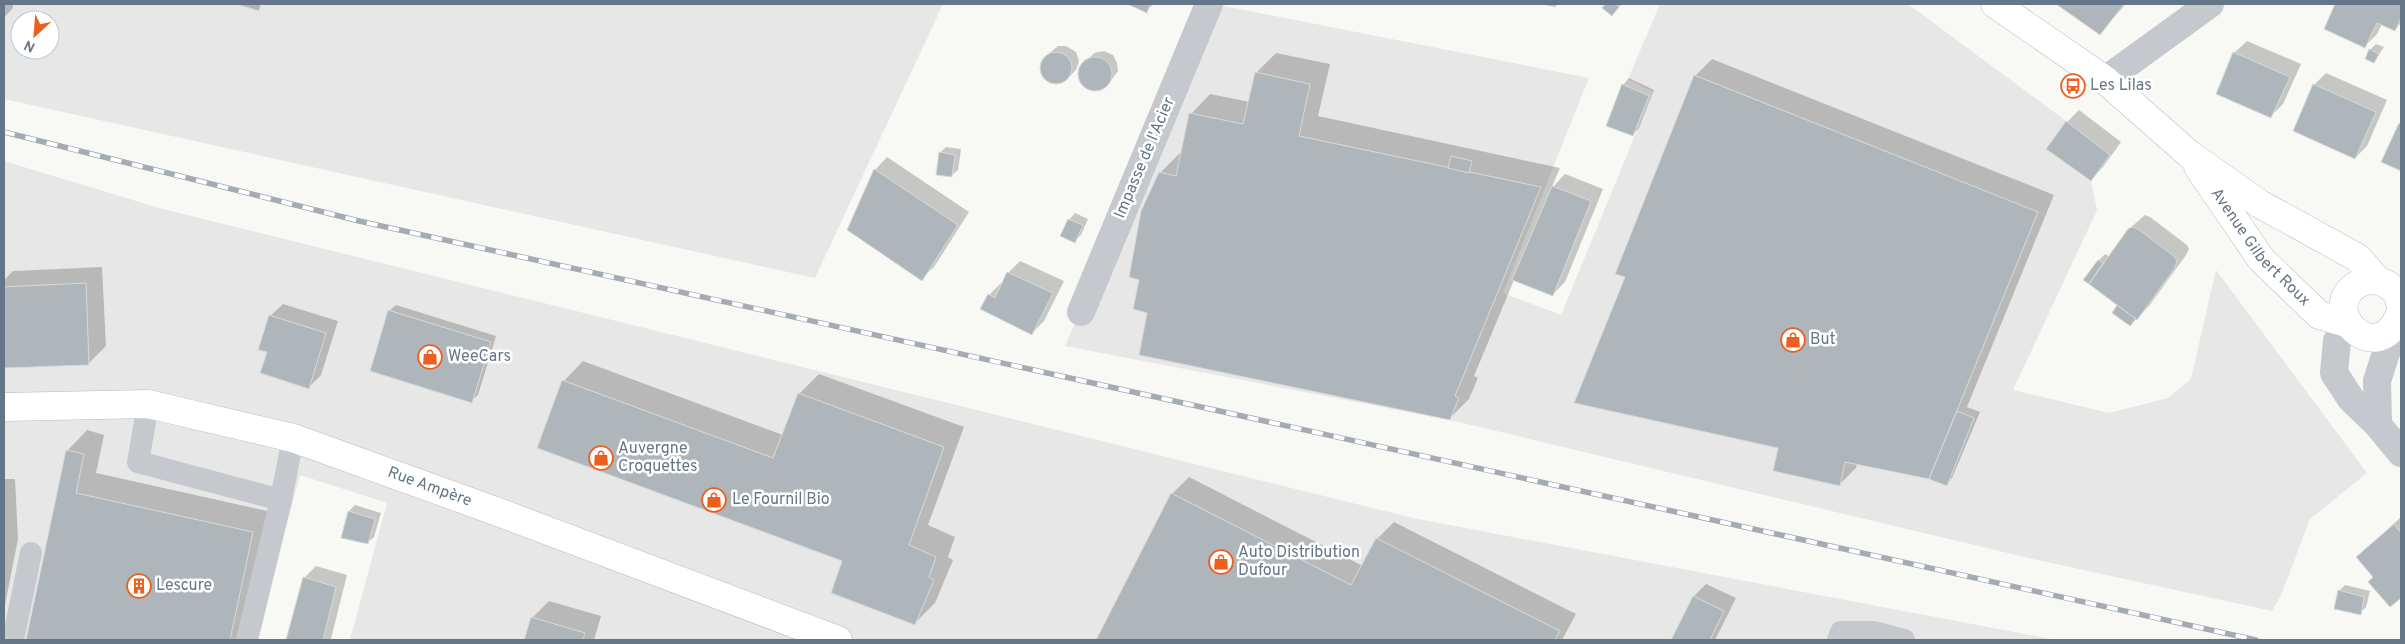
<svg xmlns="http://www.w3.org/2000/svg" width="2405" height="644" font-family="Overpass,sans-serif">
  <style>
    .built { fill: #e6e7e6; fill-rule: evenodd }
    .shadow { fill: #0003 }
    .building { fill: #aeb6bc; stroke: #d9dad7 }
    .lines { fill: none; stroke-linecap: round; stroke-linejoin: round }
    .secondary-casing { stroke: #b9bec3; stroke-width: 29 }
    .primary-casing { stroke: #b8bcc0; stroke-width: 29 }
    .service { stroke: #c5c9cd; stroke-width: 22 }
    .minor { stroke: #c5c9cd; stroke-width: 28 }
    .secondary { stroke: #fff; stroke-width: 28 }
    .primary { stroke: #fff; stroke-width: 28 }
    .rail-casing { stroke: #a5abb2; stroke-width: 5.5 }
    .rail { stroke: #fff; stroke-width: 4; stroke-dasharray: 11; stroke-linecap: butt }
    .labels { text-anchor: middle; dominant-baseline: central; stroke-width: 5; stroke-linejoin: round; paint-order: stroke }
    .poi-label { font-size: 16px; fill: #657688; stroke: #fff; text-anchor: start }
    .street-label { font-size: 16px; fill: #657688; stroke: #fff }
  </style>
  <rect width="100%" height="100%" fill="#f8f8f5"/>
  <g class="built">
    <path d="M4 4H943L815 278 4 99ZM20 20H50V50H20Z"/>
    <polygon points="1214,4 1589,78 1503,293 1561,315 1653,92 1628,79 1660,4 1908,4 2066,121 2046,149 2091,181 2097,210 2013,390 2109,413 2168,398 2191,379 2216,270 2367,473 2310,519 2281,595 2272,611 2033,559 1450,420 1065,346"/>
    <polygon points="4,161 159,208 1413,518 2057,640 350,640 387,503 300,475 256,640 4,640"/>
  </g>
  <g class="shadow">
    <polygon points="4,4 14,4 12,9 4,18"/>
    <polygon points="1130,4 1154,4 1146,11"/>
    <polygon points="1539,4 1558,4 1555,7"/>
    <polygon points="1607,4 1622,4 1612,14 1604,8"/>
    <polygon points="2058,4 2126,4 2100,33"/>
    <polygon points="2337,4 2401,4 2401,23 2395,29 2382,24 2377,34 2365,46 2326,28"/>
    <polygon points="2247,41 2301,64 2283,104 2270,117 2234,53"/>
    <polygon points="2376,44 2384,47 2374,62 2370,50"/>
    <polygon points="1058,46 1066,46 1076,52 1079,61 1076,70 1069,77 1058,83 1049,82 1042,74 1041,65 1045,57"/>
    <polygon points="1104,51 1113,55 1117,63 1118,71 1107,86 1096,89 1087,88 1081,80 1080,70 1094,53"/>
    <polygon points="1276,53 1330,64 1318,116 1560,168 1551,189 1565,174 1603,189 1565,282 1553,294 1514,280 1474,376 1478,378 1469,399 1449,419 1160,173 1180,153 1182,153 1191,114 1210,94 1250,102 1256,73"/>
    <polygon points="1712,59 2054,195 1967,407 1980,412 1952,478 1946,484 1929,478 1857,463 1856,468 1839,485 1779,447 1627,276 1695,76"/>
    <polygon points="2326,73 2387,100 2367,146 2355,158 2314,85"/>
    <polygon points="1629,78 1654,90 1639,128 1633,135 1623,85"/>
    <polygon points="2079,110 2121,142 2103,167 2091,180 2067,122"/>
    <polygon points="2401,122 2401,170 2382,161"/>
    <polygon points="946,147 961,149 958,170 951,176 940,153"/>
    <polygon points="887,157 969,212 934,267 921,279 848,230 875,170"/>
    <polygon points="1075,213 1088,219 1081,235 1074,241 1069,220"/>
    <polygon points="2145,215 2150,217 2187,245 2189,249 2186,255 2149,306 2137,318 2085,280 2099,260 2105,254 2110,257 2129,229"/>
    <polygon points="1020,261 1064,281 1044,321 1032,333 989,295 1001,283 1003,284 1008,273"/>
    <polygon points="102,267 106,346 89,363 4,367 4,280 13,271"/>
    <polygon points="283,304 338,321 321,375 309,387 268,352 270,316"/>
    <polygon points="396,305 496,336 478,395 471,401 389,311"/>
    <polygon points="583,361 783,435 799,394 819,374 964,427 928,525 955,537 948,557 953,560 935,603 915,623 844,560 564,381"/>
    <polygon points="87,430 104,435 96,473 272,512 245,640 27,640 68,450"/>
    <polygon points="1189,477 1363,566 1377,539 1394,522 1576,614 1562,640 1097,640 1172,494"/>
    <polygon points="4,479 15,479 18,539 4,610"/>
    <polygon points="355,505 381,513 374,537 367,543 349,511"/>
    <polygon points="2401,517 2401,596 2390,605 2374,577 2358,557"/>
    <polygon points="316,566 347,575 331,639 288,640 304,578"/>
    <polygon points="1706,584 1736,598 1715,640 1672,640 1694,596"/>
    <polygon points="2345,585 2370,591 2366,607 2360,613 2339,591"/>
    <polygon points="549,601 601,616 594,640 526,640 532,618"/>
  </g>
  <g class="building">
    <polygon points="236,4 261,4 259,11"/>
    <polygon points="1127,4 1150,4 1147,13"/>
    <polygon points="1605,4 1615,4 1619,7 1612,16 1602,8"/>
    <polygon points="2056,4 2124,4 2100,35"/>
    <polygon points="2335,4 2401,4 2401,18 2395,31 2377,23 2365,48 2324,29"/>
    <polygon points="2369,49 2379,54 2374,63 2365,59"/>
    <circle cx="1056" cy="68" r="16"/>
    <polygon points="2233,52 2290,77 2271,118 2216,94"/>
    <circle cx="1095" cy="74" r="17"/>
    <polygon points="1255,72 1310,84 1299,136 1541,187 1455,396 1459,398 1450,420 1139,355 1147,313 1133,309 1139,280 1129,277 1141,211 1159,172 1176,176 1189,113 1243,124"/>
    <polygon points="1694,75 2038,212 1929,479 1845,462 1840,486 1773,471 1778,448 1574,403 1625,277 1615,274"/>
    <polygon points="1622,84 1649,96 1633,136 1606,126"/>
    <polygon points="2313,84 2376,112 2355,159 2293,131"/>
    <polygon points="2066,121 2110,155 2091,181 2046,149"/>
    <polygon points="2399,123 2401,124 2401,171 2381,162"/>
    <polygon points="939,152 955,155 952,177 936,175"/>
    <polygon points="1451,156 1472,161 1469,173 1448,168"/>
    <polygon points="874,169 958,225 922,281 847,230"/>
    <polygon points="1552,186 1591,201 1553,296 1512,280"/>
    <polygon points="1068,219 1083,225 1075,243 1060,236"/>
    <polygon points="2132,227 2138,229 2175,257 2177,262 2174,269 2137,320 2089,284 2128,229"/>
    <polygon points="2098,260 2103,263 2089,284 2083,280"/>
    <polygon points="1007,272 1053,293 1032,335 980,309 988,294 995,298"/>
    <polygon points="86,283 89,365 4,368 4,287"/>
    <polygon points="2117,305 2136,319 2130,326 2112,313"/>
    <polygon points="388,310 491,342 472,403 370,371"/>
    <polygon points="269,315 326,333 309,389 260,373 267,352 258,350"/>
    <polygon points="562,380 773,458 798,393 944,447 909,545 936,557 929,577 934,580 915,625 831,593 842,561 537,448"/>
    <polygon points="1957,411 1974,418 1947,486 1929,479"/>
    <polygon points="66,450 84,454 76,493 253,532 230,640 26,640"/>
    <polygon points="1171,493 1351,585 1376,538 1560,631 1555,640 1096,640"/>
    <polygon points="348,511 375,519 368,544 341,538"/>
    <polygon points="2394,524 2401,533 2401,598 2390,607 2368,582 2373,577 2356,557"/>
    <polygon points="303,577 336,587 323,640 286,640"/>
    <polygon points="2338,590 2364,597 2361,615 2334,609"/>
    <polygon points="1693,596 1724,611 1710,640 1671,640"/>
    <polygon points="531,617 585,633 583,640 524,640"/>
  </g>
  <g class="lines">
    <g class="secondary-casing">
      <g id="secondary">
        <polyline points="1995,4 2105,80 2189,154 2260,204 2358,258 2377,280"/>
        <path id="s1" d="M2198 167 2261 259 2319 315 2347 323"/>
        <path d="M2401 309C2400 305 2400 298 2397 294 2390 283 2373 276 2360 283 2313 307 2379 375 2401 311"/>
      </g>
    </g>
    <g class="primary-casing">
      <g id="primary">
        <path id="s2" d="M4 407 148 404 293 438 498 512 838 640"/>
      </g>
    </g>
    <g class="service">
      <polyline points="148,404 138,462 281,500 247,640"/>
      <polyline points="281,500 293,438"/>
      <polyline points="13,640 31,553"/>
      <polyline points="1838,640 1841,632 1873,632 1904,640"/>
    </g>
    <g class="minor">
      <polyline points="2105,80 2210,4"/>
      <polyline points="1081,312 1209,4"/>
      <polyline points="2349,326 2337,341 2334,373 2351,399 2378,425 2401,453"/>
      <polyline points="2378,425 2377,381 2394,328"/>
    </g>
    <use href="#secondary" class="secondary"/>
    <use href="#primary" class="primary"/>
    <g class="rail-casing">
      <polyline id="rail" points="4,132 359,221 2256,640"/>
    </g>
    <use href="#rail" class="rail"/>
  </g>
  <defs>
    <g id="bus-ring" transform="scale(1.25)"><circle r="9.5" fill="#fff" stroke="#ed5f1f" stroke-width="1.5"/><path d="M-5-6H5V4H4V6H2V4H-2V6H-4V4H-5ZM-3.5-4V0h7V-4ZM-3.5 1.2v1.5H-2V1.2ZM2 1.2v1.5H3.5V1.2Z" fill="#ed5f1f"/></g>
    <g id="shop-ring" transform="scale(1.25)"><circle r="9.5" fill="#fff" stroke="#ed5f1f" stroke-width="1.5"/><path d="M-5-2.5h2.3a2.7 3.5 0 0 1 5.4 0H5L5.5 6h-11ZM-1.5-2.5h3a1.5 2.3 0 0 0-3 0Z" fill="#ed5f1f"/></g>
    <g id="building-ring" transform="scale(1.25)"><circle r="9.5" fill="#fff" stroke="#ed5f1f" stroke-width="1.5"/><path d="M-4-6H4V6H1V3H-1V6H-4ZM-2.5-4.3h1.7v1.8h-1.7ZM.8-4.3h1.7v1.8H.8ZM-2.5-1h1.7V.8h-1.7ZM.8-1h1.7V.8H.8Z" fill="#ed5f1f"/></g>
  </defs>
  <g fill-rule="evenodd">
    <use href="#bus-ring" x="2073" y="86"/>
    <use href="#shop-ring" x="1793" y="340"/>
    <use href="#shop-ring" x="430" y="357"/>
    <use href="#shop-ring" x="601" y="458"/>
    <use href="#shop-ring" x="714" y="500"/>
    <use href="#shop-ring" x="1221" y="562"/>
    <use href="#building-ring" x="139" y="586"/>
  </g>
  <g class="labels">
    <g class="poi-label">
      <text x="2090" y="86">Les Lilas</text>
      <text x="1810" y="340">But</text>
      <text x="448" y="357">WeeCars</text>
      <text x="618" y="449">Auvergne<tspan x="618" dy="18">Croquettes</tspan></text>
      <text x="732" y="500">Le Fournil Bio</text>
      <text x="1238" y="553">Auto Distribution<tspan x="1238" dy="18">Dufour</tspan></text>
      <text x="156" y="586">Lescure</text>
    </g>
    <g class="street-label">
      <text transform="translate(1145 158) rotate(-67)">Impasse de l'Acier</text>
      <text stroke="none"><textPath href="#s1" startOffset="102">Avenue Gilbert Roux</textPath></text>
      <text stroke="none"><textPath href="#s2" startOffset="438">Rue Ampère</textPath></text>
    </g>
  </g>
  <rect width="2405" height="644" fill="none" stroke="#657688" stroke-width="10"/>
  <g transform="translate(35 35) rotate(206)"><circle r="24" fill="#ffffff" stroke="#c1c8cf"/>
  <path d="M0-4L9 19L0 12L-9 19Z" fill="#ed5f1f"/>
  <text y="-8" font-size="14" font-weight="bold" text-anchor="middle" fill="#657688">N</text>
  </g>
</svg>
